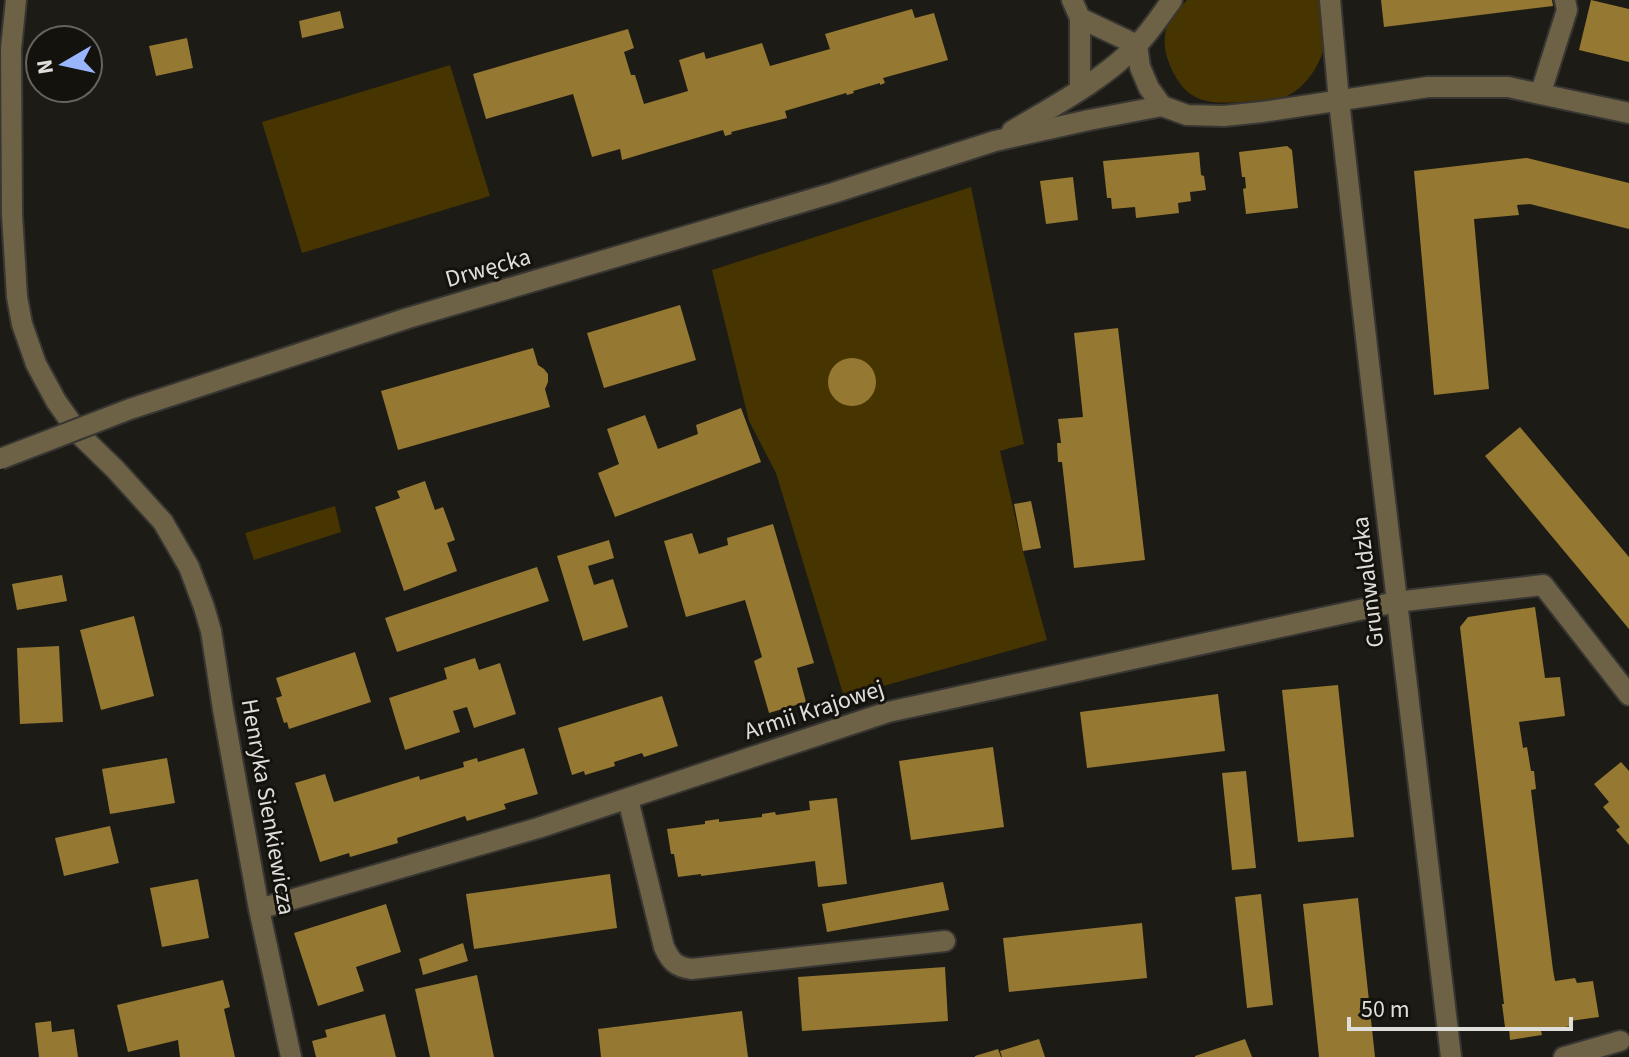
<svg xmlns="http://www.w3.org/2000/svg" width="1629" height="1057" font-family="'Source Sans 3',sans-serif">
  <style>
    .green { fill: #463401 }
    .building { fill: #957932 }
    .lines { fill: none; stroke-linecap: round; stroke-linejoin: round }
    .minor-casing { stroke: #383632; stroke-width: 24 }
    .minor { stroke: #6d6146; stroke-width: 20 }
    .minor-bridge-casing { stroke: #383632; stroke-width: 24; stroke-linecap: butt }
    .minor-bridge { stroke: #6d6146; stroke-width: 20 }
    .labels { text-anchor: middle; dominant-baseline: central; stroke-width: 6; stroke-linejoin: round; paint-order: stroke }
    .street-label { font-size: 24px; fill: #e0dedb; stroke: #14120d }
  </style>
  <rect width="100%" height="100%" fill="#1d1b16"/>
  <g class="green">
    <path d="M1187 0H1320C1322 18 1327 37 1322 54 1316 72 1300 93 1281 98 1272 100 1261 100 1251 101 1209 105 1184 105 1168 60 1164 50 1163 34 1168 24 1172 16 1181 7 1187 0Z"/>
    <polygon points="450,65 490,196 302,253 262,122"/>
    <polygon points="971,187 1024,444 1000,451 1023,551 1047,640 844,697 776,473 749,421 712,270"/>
    <polygon points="335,506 341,532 254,560 245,533"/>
  </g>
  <g class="building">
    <polygon points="1381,0 1552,0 1553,6 1384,27"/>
    <polygon points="1591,0 1629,9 1629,62 1579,50"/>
    <polygon points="912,9 915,18 934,13 948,60 883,78 885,83 880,85 880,83 853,91 854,93 847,95 846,93 785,111 787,118 731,132 732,134 725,136 723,130 622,160 620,149 592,157 573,94 486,119 473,74 628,29 634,48 624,52 631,75 635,75 644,104 688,91 679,60 704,52 706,59 762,43 770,66 830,49 825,34"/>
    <polygon points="340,11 344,28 302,38 299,21"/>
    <polygon points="187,38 193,68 156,76 149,46"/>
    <polygon points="1287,146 1292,150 1298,208 1246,214 1243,189 1246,188 1245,177 1242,177 1239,152"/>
    <polygon points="1199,152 1201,175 1204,176 1206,190 1190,192 1191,201 1178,203 1179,213 1136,218 1135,207 1112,209 1111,198 1107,198 1103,161"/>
    <polygon points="1527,158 1629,183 1629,229 1530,204 1517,205 1519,215 1474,219 1489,389 1434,395 1414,171"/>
    <polygon points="1073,177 1078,220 1046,224 1040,181"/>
    <polygon points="680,305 696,360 604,388 587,333"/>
    <polygon points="1118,328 1145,560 1074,568 1062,462 1058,462 1057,443 1061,443 1058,419 1083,417 1074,333"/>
    <polygon points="533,348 538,365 544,369 548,374 548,382 545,389 550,407 398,450 381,391"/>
    <circle cx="852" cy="382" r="24"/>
    <polygon points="741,408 761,462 615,517 598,473 619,464 607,429 645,415 658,449 698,434 696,425"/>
    <polygon points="1520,427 1629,557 1629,629 1485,456"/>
    <polygon points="425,481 435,510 443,507 455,540 447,543 457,571 404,591 375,507 400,498 397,491"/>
    <polygon points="1031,501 1041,548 1023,551 1014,504"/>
    <polygon points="773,524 814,663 797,668 806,702 769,713 754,661 762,657 745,600 686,617 664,541 692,533 699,554 728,545 727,538"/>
    <polygon points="609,540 614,558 588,566 594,585 613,579 628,627 583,641 557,556"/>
    <polygon points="537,567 549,601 397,652 385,618"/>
    <polygon points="62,575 67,601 17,610 12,584"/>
    <polygon points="1535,607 1545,678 1560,677 1565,716 1519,722 1523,748 1527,747 1531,771 1534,771 1536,789 1531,790 1553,970 1555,981 1575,978 1577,983 1593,981 1599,1017 1570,1021 1571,1026 1541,1031 1542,1035 1510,1040 1509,1027 1505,1027 1502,1004 1504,1004 1460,627 1468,617"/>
    <polygon points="134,616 154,696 101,710 80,630"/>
    <polygon points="59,646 63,722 20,724 17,648"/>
    <polygon points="355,652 371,702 289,729 287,722 284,723 276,698 282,696 276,678"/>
    <polygon points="475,658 479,670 500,663 516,714 474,728 467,707 453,711 460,732 405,750 389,698 447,679 444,668"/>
    <polygon points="1338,685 1354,837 1298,842 1282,690"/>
    <polygon points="1218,694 1225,751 1087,768 1080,712"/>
    <polygon points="662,696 678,746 644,757 642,753 614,762 615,766 585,775 584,771 572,775 558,728"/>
    <polygon points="993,747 1004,827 911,840 899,761"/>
    <polygon points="524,748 538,794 504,804 506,809 467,821 465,816 397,838 398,843 350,857 349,853 320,862 295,783 325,774 334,802 419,776 420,780 464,767 463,762 477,758 478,762"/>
    <polygon points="167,758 175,803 110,814 102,769"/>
    <polygon points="1621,762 1629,771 1629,845 1616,830 1620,827 1603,807 1609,802 1594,784"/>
    <polygon points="1246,771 1256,868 1232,870 1222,773"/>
    <polygon points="837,798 847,884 818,887 815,861 701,876 701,874 678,877 674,854 671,854 667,829 705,824 705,821 719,819 719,822 762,817 762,814 775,812 776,815 810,810 809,801"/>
    <polygon points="110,826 119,863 64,876 55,838"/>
    <polygon points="610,874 617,928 474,949 466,894"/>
    <polygon points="198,879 209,938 162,947 150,888"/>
    <polygon points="943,882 949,910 827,932 822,904"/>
    <polygon points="1261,894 1273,1005 1247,1008 1235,897"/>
    <polygon points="1358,898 1375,1057 1319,1057 1303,904"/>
    <polygon points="386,904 401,952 356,967 364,991 318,1006 294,933"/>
    <polygon points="1142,923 1147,978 1009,992 1003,938"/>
    <polygon points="463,943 468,961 423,975 419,959"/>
    <polygon points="945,967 948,1021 802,1031 798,977"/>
    <polygon points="477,975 494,1057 430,1057 415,989"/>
    <polygon points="223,980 230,1007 224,1009 235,1057 180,1057 178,1040 128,1052 117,1005"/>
    <polygon points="742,1011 748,1057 601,1057 598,1029"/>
    <polygon points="385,1014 396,1057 316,1057 312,1041 327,1037 325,1030"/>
    <polygon points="51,1021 52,1032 74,1029 78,1057 39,1057 35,1023"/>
    <polygon points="1039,1039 1045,1057 1002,1057 1000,1051"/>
    <polygon points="1245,1039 1252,1057 1195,1057 1195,1056"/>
    <polygon points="998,1049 1001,1057 975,1057 975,1056"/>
  </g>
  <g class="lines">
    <g class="minor-casing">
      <g id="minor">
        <polyline points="16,0 11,49 12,214 17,297 22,324 36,364 56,401 80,435 115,469 163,522 189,567 204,607 211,631 223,709 259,909 291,1057"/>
        <polyline points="1072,0 1080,18 1137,45"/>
        <polyline points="1330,0 1339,101 1373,399 1451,1057"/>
        <polyline points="1080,18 1080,90"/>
        <polyline points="1137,45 1140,67 1149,88 1162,106 1187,115 1224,116 1262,112 1428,87 1508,87 1629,113"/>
        <polyline points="1541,92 1567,10 1565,0"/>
        <path d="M1012 131C1055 105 1102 81 1137 45 1150 32 1161 15 1172 0"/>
        <polyline points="130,409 408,318 833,193 995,141 1089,120 1162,106"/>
        <path d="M628 799 664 947C671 962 676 967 692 969L945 941"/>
        <polyline points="259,909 538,828 888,712 1396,602 1543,585 1629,695"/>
        <polyline points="1564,1057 1620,1041"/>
      </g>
    </g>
    <use href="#minor" class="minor"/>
    <g class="minor-bridge-casing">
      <polyline id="minor-bridge" points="0,459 130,409"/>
    </g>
    <use href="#minor-bridge" class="minor-bridge"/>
  </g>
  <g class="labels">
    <g class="street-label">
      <text transform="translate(488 268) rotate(-16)">Drwęcka</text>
      <text transform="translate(1368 582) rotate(-97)">Grunwaldzka</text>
      <text transform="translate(814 710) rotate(-18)">Armii Krajowej</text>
      <text transform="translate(268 807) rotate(80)">Henryka Sienkiewicza</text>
    </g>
  </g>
  <g transform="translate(64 64) rotate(261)"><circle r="38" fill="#14120d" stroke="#66645f" stroke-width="2"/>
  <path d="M0-6L14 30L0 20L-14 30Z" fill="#98b5fd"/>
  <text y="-12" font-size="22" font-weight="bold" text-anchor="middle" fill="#e0dedb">N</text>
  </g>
  <path d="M1349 1017v12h222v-12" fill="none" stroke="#e0dedb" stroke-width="4"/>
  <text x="1361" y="1017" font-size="24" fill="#e0dedb" stroke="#14120d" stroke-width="6" paint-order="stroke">50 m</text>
</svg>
